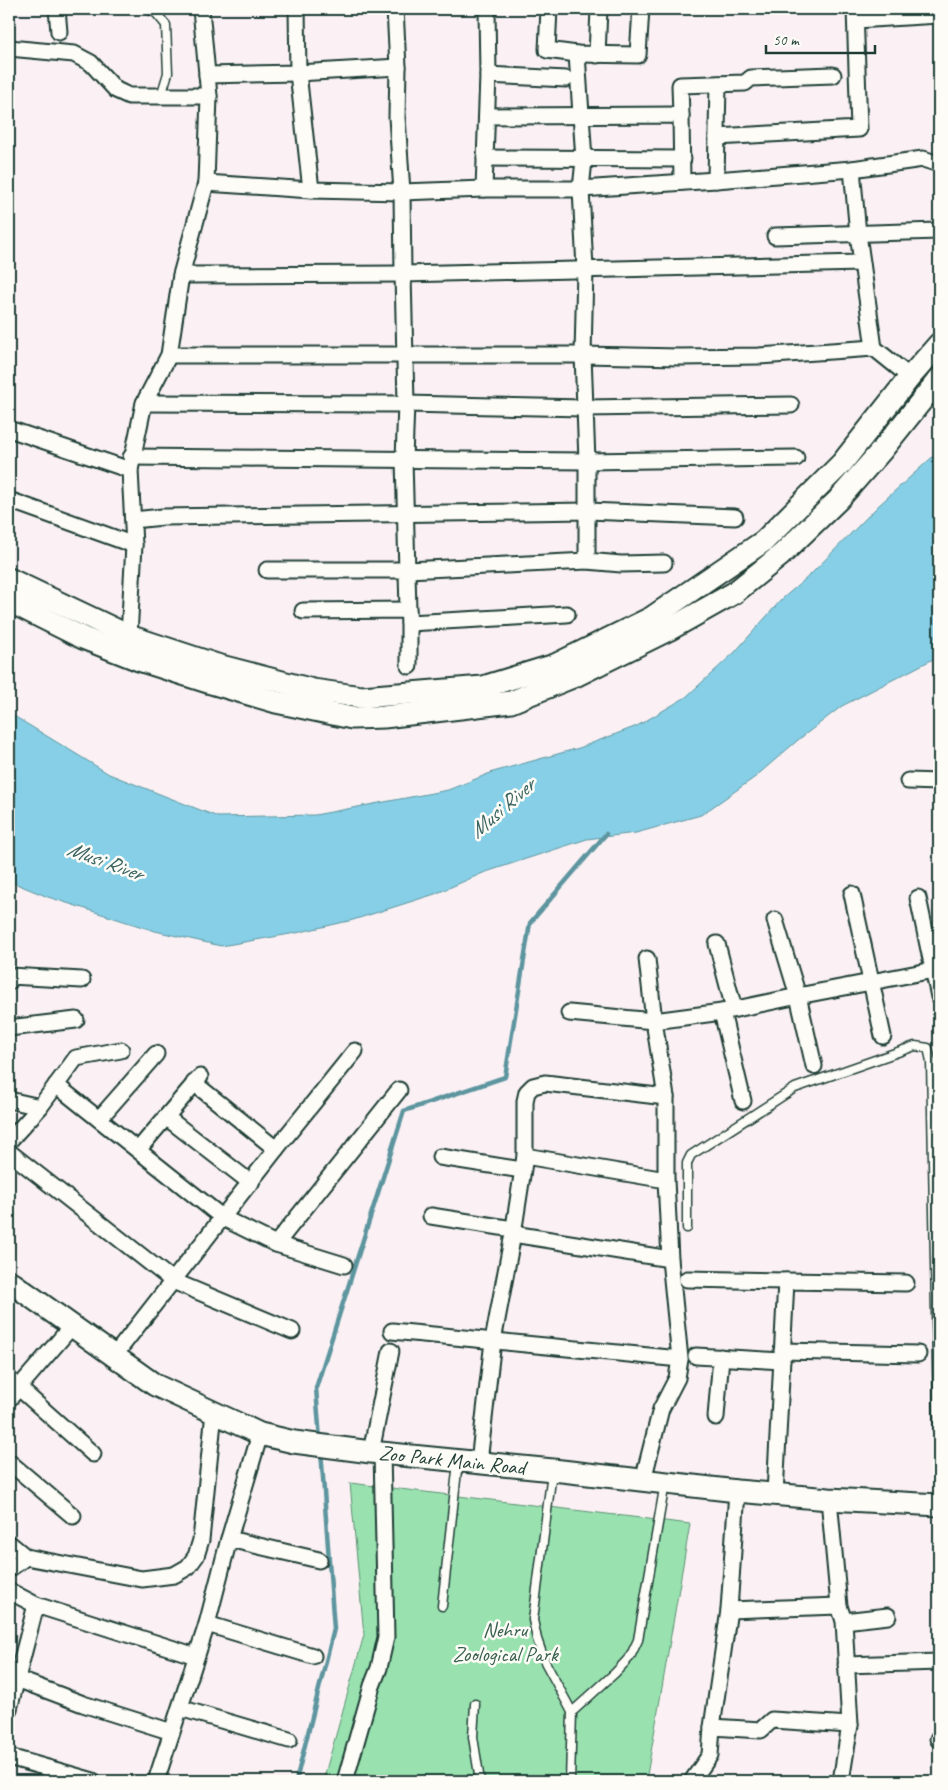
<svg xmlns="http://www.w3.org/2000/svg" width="948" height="1790" font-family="Caveat,sans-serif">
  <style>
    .green { fill: #99e2b0; stroke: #5c9072 }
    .water { fill: #86cfe6; stroke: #5d959f }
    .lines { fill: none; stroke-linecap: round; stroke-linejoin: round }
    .stream { stroke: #5d959f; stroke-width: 4.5 }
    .lane-casing { stroke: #1f3d34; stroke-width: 11 }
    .street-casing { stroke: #1f3d34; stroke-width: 19 }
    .secondary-casing { stroke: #1f3d34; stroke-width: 25 }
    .lane { stroke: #fdfcf7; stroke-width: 8 }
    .street { stroke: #fdfcf7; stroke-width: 15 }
    .secondary { stroke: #fdfcf7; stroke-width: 21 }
    .labels { text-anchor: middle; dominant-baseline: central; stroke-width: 5; stroke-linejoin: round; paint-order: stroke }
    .street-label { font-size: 21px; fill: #1f3d34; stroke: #fdfcf7 }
    .park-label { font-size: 21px; fill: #375e4d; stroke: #fdfcf7 }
    .water-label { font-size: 22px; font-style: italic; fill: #396260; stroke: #fdfcf7 }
  </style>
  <rect width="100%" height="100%" fill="#fbf1f4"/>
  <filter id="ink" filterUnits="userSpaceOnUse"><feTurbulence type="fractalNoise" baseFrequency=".02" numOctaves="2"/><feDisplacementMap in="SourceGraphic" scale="10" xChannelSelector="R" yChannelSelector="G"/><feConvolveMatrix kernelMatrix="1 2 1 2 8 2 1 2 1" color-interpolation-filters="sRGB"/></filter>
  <g filter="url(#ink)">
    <polygon class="green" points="350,1483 690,1524 646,1781 323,1781 364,1635"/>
    <polygon class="water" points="939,451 939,656 842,706 798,740 754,778 701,815 636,833 587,839 483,873 435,894 353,920 296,933 221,946 155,931 48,897 9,881 9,713 109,774 218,817 315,815 448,790 493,772 579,748 637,726 686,697 735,652 782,599 810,575 878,506"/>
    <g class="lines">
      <g class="stream">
        <polyline points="320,1440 316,1388 404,1111 505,1077 530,923 606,834"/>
        <polyline points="296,1781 334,1629 321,1450"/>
      </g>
      <g class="lane-casing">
        <g id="lane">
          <polyline points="147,9 156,13 166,25 168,73 161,96"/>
          <polyline points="687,1228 687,1163 691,1155 795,1088 915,1046 928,1048 931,1061 939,1462"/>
          <polyline points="552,1472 533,1620 537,1639 545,1662 572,1712 570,1781"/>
          <polyline points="442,1606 458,1462"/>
          <polyline points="475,1704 473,1737 480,1781"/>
          <polyline points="572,1712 615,1673 630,1657 638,1640 665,1483"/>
        </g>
      </g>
      <g class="street-casing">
        <g id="street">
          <polyline points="57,9 59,32"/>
          <polyline points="297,9 298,73 311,190"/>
          <polyline points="395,9 398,67 397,117 402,192 403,274 406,404 404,459 408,610"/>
          <polyline points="549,9 547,50 577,54 638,55 641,9"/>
          <polyline points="856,20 939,15"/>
          <polyline points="9,48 74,54 91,63 116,90 129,96 209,96"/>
          <polyline points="577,54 584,160 581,189 585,269 583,355 587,461 587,561 621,564 664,563"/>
          <polyline points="597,55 599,9"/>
          <polyline points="207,75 298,73 398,67"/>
          <polyline points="488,75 566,79"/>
          <polyline points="681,115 680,85 745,83 751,78 833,75"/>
          <polyline points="487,116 681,115 682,182"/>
          <polyline points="717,137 859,129 855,9"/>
          <polyline points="485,158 683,159"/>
          <polyline points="852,169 858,234 874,348 910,377"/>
          <polyline points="716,180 718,84"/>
          <polyline points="206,183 311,190 402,192 484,189 581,189 716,180 852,169 923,159 939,164"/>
          <polyline points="484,189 488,75 487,9"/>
          <polyline points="775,236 939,231"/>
          <polyline points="181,275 403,274 862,263"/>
          <polyline points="169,355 583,355 680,357 759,356 874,348"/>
          <polyline points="144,403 406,404 584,408 791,405"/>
          <polyline points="9,429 130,470"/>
          <polyline points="131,457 587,461 796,458"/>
          <polyline points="9,500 134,545"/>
          <polyline points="133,520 163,517 588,511 735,517"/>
          <polyline points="267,570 408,570 587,561"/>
          <polyline points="303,611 408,610 409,623 567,614"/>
          <polyline points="129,636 134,545 130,470 144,403 169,355 181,275 206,183 209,96 201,9"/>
          <polyline points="409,666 409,623"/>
          <polyline points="908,781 939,782"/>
          <polyline points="852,894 883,1036"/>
          <polyline points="918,898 939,997"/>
          <polyline points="775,920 798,996 814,1066"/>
          <polyline points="717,944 734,1009"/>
          <polyline points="9,982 10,976 82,980"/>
          <polyline points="722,1012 743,1101"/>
          <polyline points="569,1013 654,1021 647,959"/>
          <polyline points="9,1028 76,1020"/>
          <polyline points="194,1083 276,1149"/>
          <polyline points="56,1085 223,1218 276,1244 344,1265"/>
          <polyline points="9,1100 40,1107"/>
          <polyline points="166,1117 251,1183"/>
          <polyline points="99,1119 156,1054"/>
          <polyline points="9,1141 40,1107 76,1058 121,1050"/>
          <polyline points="138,1150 200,1077"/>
          <polyline points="9,1152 173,1281 292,1331"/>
          <polyline points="525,1156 666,1180"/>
          <polyline points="440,1157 522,1170"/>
          <polyline points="431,1216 513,1229"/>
          <polyline points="513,1234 670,1259"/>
          <polyline points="276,1244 399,1090"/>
          <polyline points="687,1279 786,1281"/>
          <polyline points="392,1331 680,1359 670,1259 666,1180 666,1097 654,1021 722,1012 798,996 939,969"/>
          <polyline points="782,1351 918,1354"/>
          <polyline points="114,1356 276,1149 355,1051"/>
          <polyline points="696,1356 782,1361"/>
          <polyline points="9,1379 93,1454"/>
          <polyline points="9,1399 72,1326"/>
          <polyline points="716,1417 721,1357"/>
          <polyline points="371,1452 391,1351"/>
          <polyline points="9,1462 73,1516"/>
          <polyline points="479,1462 493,1341 513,1234 525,1156 525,1101 527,1092 533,1086 545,1083 666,1097"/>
          <polyline points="643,1480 661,1409 677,1378 680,1359"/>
          <polyline points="775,1494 786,1281 906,1283"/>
          <polyline points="829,1499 839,1606 844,1621 850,1725 841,1781"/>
          <polyline points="229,1539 319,1560"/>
          <polyline points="9,1543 26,1557 142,1579 174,1575 188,1567 196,1556 201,1540 214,1412"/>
          <polyline points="9,1569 26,1557"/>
          <polyline points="9,1591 36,1605 196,1656"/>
          <polyline points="729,1610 839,1606"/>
          <polyline points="844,1621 888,1616"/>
          <polyline points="207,1624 313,1656"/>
          <polyline points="846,1665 939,1662"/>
          <polyline points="17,1679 83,1704 172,1732"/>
          <polyline points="180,1708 289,1740"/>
          <polyline points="9,1709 36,1605"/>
          <polyline points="712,1727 761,1730 772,1720 850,1725"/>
          <polyline points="938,1739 939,1739"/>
          <polyline points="9,1757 93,1781"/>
          <polyline points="156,1781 207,1624 229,1539 260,1434"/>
          <polyline points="345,1781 372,1686 379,1668 386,1637 382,1452"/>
          <polyline points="692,1781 710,1755 712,1727 729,1610 737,1491"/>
        </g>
      </g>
      <g class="secondary-casing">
        <g id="secondary">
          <polyline points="9,579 129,636 217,665 313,690 362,697 483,687 555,665 651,618 764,541 842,463 910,377 939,344"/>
          <polyline points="9,601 83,638 139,660 211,683 276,702 352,718 384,717 511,702 575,676 670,629 734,593 781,555 838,500 882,450 939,379"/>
          <polyline points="9,1281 155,1385 260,1434 294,1442 371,1452 553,1470 737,1491 829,1499 939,1505"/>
        </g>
      </g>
      <use href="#lane" class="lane"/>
      <use href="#street" class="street"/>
      <use href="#secondary" class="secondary"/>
    </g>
  </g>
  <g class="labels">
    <g class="street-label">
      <text transform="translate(452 1460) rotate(6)">Zoo Park Main Road</text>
    </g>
    <g class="park-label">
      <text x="505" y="1630">Nehru<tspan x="505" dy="24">Zoological Park</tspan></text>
    </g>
    <g class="water-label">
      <text transform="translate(502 808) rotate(-41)">Musi River</text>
      <text transform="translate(105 861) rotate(20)">Musi River</text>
    </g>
  </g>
  <rect width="948" height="1790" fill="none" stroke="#fdfcf7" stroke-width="30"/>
  <rect x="15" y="15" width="918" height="1760" fill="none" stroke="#1f3d34" stroke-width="2" filter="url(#ink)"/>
  <path d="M766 45v8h109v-8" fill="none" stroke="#1f3d34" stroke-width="2.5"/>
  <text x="773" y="45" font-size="15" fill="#1f3d34" stroke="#fdfcf7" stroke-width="4" paint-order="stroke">50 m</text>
</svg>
